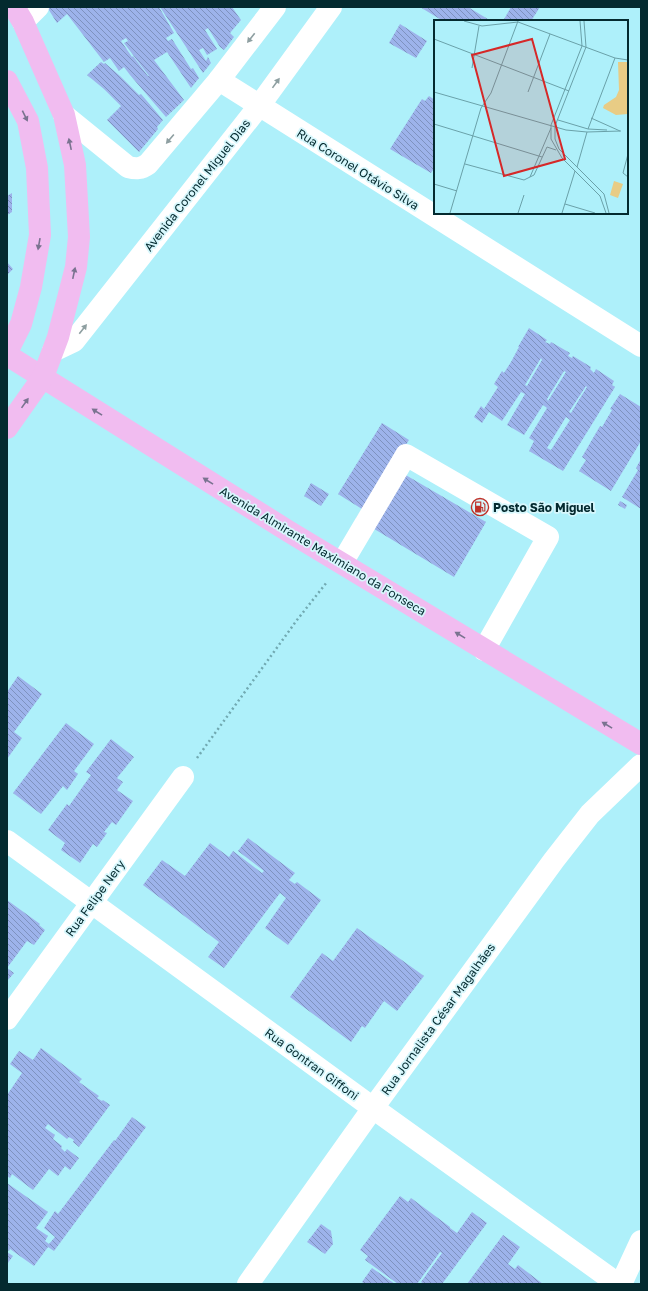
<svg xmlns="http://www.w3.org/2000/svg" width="648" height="1291" font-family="'Golos Text',sans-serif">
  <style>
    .building { fill: url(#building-back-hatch); fill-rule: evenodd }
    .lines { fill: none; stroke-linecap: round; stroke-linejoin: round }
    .path { stroke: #71a9b1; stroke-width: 2.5; stroke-dasharray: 2 3; stroke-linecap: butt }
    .minor { stroke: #fff; stroke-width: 22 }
    .major { stroke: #f1bcf0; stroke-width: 22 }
    .oneway { fill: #8e9fa1 }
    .oneway2 { fill: #7a7390 }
    .labels { text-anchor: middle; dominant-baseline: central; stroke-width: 3.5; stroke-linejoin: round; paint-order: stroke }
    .street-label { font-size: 12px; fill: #042a2f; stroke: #d7f7fc }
    .poi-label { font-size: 12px; font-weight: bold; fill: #042a2f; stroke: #d7f7fc; text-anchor: start }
    .inset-road { fill: none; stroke: #6aa1a9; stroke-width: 1 }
    .view { fill: #d62828; fill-opacity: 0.15; stroke: #d62828; stroke-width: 2 }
    .inset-edge { fill: none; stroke: #042a2f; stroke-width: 2 }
  </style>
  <defs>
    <pattern id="building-back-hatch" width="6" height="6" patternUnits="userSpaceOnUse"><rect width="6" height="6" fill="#9db3eb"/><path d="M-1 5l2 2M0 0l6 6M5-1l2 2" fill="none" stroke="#7e92bf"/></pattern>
  </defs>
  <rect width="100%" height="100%" fill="#aef0fa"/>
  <g class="building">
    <path d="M47 7H159L174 33 166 38 168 41 172 39 191 69 193 68 199 78 191 88 167 52 154 60 184 100 166 117 130 75 124 67 119 71 110 58 104 62 67 14 57 23ZM126 38 128 41 124 43 149 76H148L133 56 132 57 121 41Z"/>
    <polygon points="160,7 232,7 241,20 230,33 234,37 224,50 220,47 208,28 205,30 217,49 207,55 203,48 199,50 206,61 208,57 211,63 203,73"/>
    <polygon points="420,7 468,7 491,21 443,21"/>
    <polygon points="511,7 540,7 531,21 503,21"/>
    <polygon points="400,24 427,41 416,58 389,43"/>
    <polygon points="101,62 104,64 105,63 120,76 139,95 141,94 163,120 157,127 158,129 139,152 107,120 121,106 104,89 87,75"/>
    <polygon points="429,96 435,100 435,167 431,173 390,149 422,99 425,101"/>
    <polygon points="12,193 12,212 7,215 7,196"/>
    <polygon points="7,262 13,269 7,275"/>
    <path d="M529 328 547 340 545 342 550 344 551 342 570 353 568 356 572 358 573 356 591 367 590 369 594 373 596 369 614 381 612 385 615 387 563 471 529 451 534 441 529 438 547 408 543 405 524 435 507 425 525 394 521 392 502 421 489 412 482 423 474 417 481 406 484 409 498 387 494 384 502 371 504 373 511 362 519 347H518ZM541 358 542 360 527 386 525 385ZM564 371 566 372 548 401 547 399ZM586 386 587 387 577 403 571 413 569 412ZM566 417 570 420 551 450 547 448Z"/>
    <polygon points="620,394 641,407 641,441 611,491 579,471 586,460 582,457 600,426 602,427 612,410 610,409"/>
    <polygon points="382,423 409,440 392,467 486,522 454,577 356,518 362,509 338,494"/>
    <polygon points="641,459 641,509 622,497 638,470 636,468"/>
    <polygon points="311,483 329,494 321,506 304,496"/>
    <polygon points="620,501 627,505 625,509 618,505"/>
    <polygon points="18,676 42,694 14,732 22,738 7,759 7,692"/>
    <polygon points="66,723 94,744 74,771 78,774 67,790 63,786 41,814 13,793"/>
    <polygon points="111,739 134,757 117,778 123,782 117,790 133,801 116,825 112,822 104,832 107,833 97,847 93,844 80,863 61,850 65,843 48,830 67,804 69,806 91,775 86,772"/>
    <polygon points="248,838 295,873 289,880 295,884 297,882 321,900 288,945 265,928 286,898 280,893 224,968 208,957 219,942 143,885 162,860 185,876 210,843 229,857 233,851 262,873 264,871 238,851"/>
    <polygon points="7,900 40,924 39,925 45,930 34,945 27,941 7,968 14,973 7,981"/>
    <polygon points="357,928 424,976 397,1011 384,1001 365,1028 362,1026 351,1042 290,997 322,953 333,961"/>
    <polygon points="41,1048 82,1079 79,1082 99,1096 97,1098 102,1101 103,1100 110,1105 79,1147 73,1142 74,1140 69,1137 67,1139 48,1124 45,1128 55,1135 53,1139 62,1146 61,1148 65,1152 67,1149 79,1158 70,1170 65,1166 58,1176 49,1169 33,1190 12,1174 10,1178 7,1176 7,1095 22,1073 10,1064 19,1051 33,1060"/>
    <polygon points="132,1117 146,1127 54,1251 48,1247 34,1266 10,1249 9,1251 7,1249 7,1183 48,1212 36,1228 48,1236 45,1241 49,1244 55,1237 44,1228 55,1211 58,1214 95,1165 114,1140 115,1141"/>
    <polygon points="400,1196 408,1202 411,1198 450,1227 450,1228 457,1233 472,1212 487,1223 442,1284 424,1284 421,1282 442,1253 440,1252 417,1284 398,1284 365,1260 368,1256 360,1250"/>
    <polygon points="321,1224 331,1231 333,1244 325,1254 307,1242"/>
    <polygon points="503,1235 520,1247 508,1264 515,1269 518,1265 543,1284 467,1284"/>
    <polygon points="7,1252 13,1256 7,1264"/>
    <polygon points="372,1268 395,1284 365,1284 362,1282"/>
  </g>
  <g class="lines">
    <polyline class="path" points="197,758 297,620 327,582"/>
    <g class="minor">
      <polyline points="23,22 38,7"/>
      <polyline points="219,80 641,346"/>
      <path d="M64 115 128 167C136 169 141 169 148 164L219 80 275 7"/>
      <polyline points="53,351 74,341 259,106 331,7"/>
      <polyline points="342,563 406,455 548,537 484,650"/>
      <polyline points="7,841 373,1108 618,1284"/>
      <polyline points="7,1019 183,777"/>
      <polyline points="248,1284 373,1108 554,860 590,814 641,765"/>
      <polyline points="621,1284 641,1241"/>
    </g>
    <g class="major">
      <polyline points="7,81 28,121 37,168 40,235 31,287 21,324 7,352"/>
      <polyline points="7,355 288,531 641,744"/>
      <polyline points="7,428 43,377 58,337 76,267 79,237 75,165 64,115 23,22 14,7"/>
    </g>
  </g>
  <defs><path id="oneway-solid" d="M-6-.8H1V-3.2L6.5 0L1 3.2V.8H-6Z"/></defs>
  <g class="oneway">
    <use href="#oneway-solid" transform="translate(251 38) rotate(128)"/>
    <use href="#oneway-solid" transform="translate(276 83) rotate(-54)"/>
    <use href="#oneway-solid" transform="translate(170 139) rotate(130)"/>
    <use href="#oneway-solid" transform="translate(83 329) rotate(-52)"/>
  </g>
  <g class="oneway2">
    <use href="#oneway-solid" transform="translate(25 116) rotate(64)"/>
    <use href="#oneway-solid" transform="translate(70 144) rotate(-102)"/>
    <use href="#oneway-solid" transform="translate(39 244) rotate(100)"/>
    <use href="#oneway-solid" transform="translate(74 273) rotate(-78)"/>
    <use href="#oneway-solid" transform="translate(25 403) rotate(-55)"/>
    <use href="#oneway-solid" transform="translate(97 412) rotate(-148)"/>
    <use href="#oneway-solid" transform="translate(208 481) rotate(-148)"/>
    <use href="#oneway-solid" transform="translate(460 635) rotate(-149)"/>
    <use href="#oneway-solid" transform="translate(607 725) rotate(-149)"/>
  </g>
  <defs>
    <g id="fuel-ring" transform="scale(0.9)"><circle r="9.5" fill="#d7f7fc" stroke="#bf3129" stroke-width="1.5"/><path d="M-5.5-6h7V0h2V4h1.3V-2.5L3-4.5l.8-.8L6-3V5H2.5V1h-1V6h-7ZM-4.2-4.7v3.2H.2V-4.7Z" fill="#bf3129"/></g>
  </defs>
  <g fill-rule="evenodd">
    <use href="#fuel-ring" x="480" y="507"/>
  </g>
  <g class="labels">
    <g class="street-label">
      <text transform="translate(358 169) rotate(32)">Rua Coronel Otávio Silva</text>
      <text transform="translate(197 185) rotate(-52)">Avenida Coronel Miguel Dias</text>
      <text transform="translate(323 551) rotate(31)">Avenida Almirante Maximiano da Fonseca</text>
      <text transform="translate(95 898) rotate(-54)">Rua Felipe Nery</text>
      <text transform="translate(438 1019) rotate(-54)">Rua Jornalista César Magalhães</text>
      <text transform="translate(312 1064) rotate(36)">Rua Gontran Giffoni</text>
    </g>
    <g class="poi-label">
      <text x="493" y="507">Posto São Miguel</text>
    </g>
  </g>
  <g transform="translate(434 20)">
    <rect width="194" height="194" fill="#aef0fa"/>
    <path d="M184 42H194V94L182 95 169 88 170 85 182 77 185 70Z" fill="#e8cc85"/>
    <path d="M180 161 189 164 184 178 176 175Z" fill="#e8cc85"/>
    <path class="inset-road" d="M30 1 48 6 84 2 181 38 194 40M146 1 148 26 117 105V119L128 138 166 176 172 193M150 1 152 27 121 106V119L125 129 170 174 175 193M0 19 135 71M38 48 45 6M0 72 132 110 153 112 187 111M94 72 116 14M157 98 186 111M124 100 154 109 173 110M0 104 108 137M154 109 181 38M194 134 189 153 194 157M31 144 90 160 100 155 113 127 122 130M143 147 153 112M96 157 117 108M0 164 23 171M131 184 161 193M16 193 47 88 57 73 84 1M84 193 90 175M128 193 141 151"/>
    <path class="view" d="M98 19 131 139 70 156 38 35Z"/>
    <rect width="194" height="194" class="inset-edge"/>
  </g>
  <rect width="648" height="1291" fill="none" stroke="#042a2f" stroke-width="16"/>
</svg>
